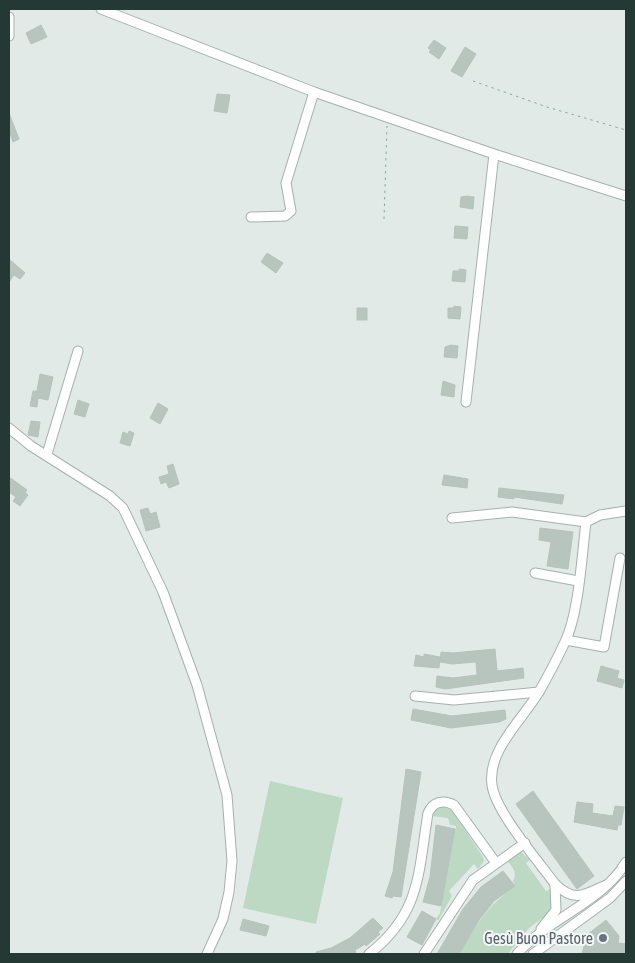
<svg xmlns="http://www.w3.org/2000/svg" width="635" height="963" font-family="'Asap Condensed',sans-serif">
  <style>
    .green { fill: #bdd9c4 }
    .building { fill: #b8c5bf; stroke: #b5c3bd }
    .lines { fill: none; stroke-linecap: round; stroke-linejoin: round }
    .minor-casing { stroke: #a5b1ad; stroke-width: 11 }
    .path { stroke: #86ab9f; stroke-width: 1; stroke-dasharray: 2.5 4; stroke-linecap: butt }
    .minor { stroke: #fff; stroke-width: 9 }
    .worship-dot { fill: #6b7280; stroke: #f2f7f5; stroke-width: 2 }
    .labels { text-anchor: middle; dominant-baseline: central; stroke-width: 4; stroke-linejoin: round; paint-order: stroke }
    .worship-label { font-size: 16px; fill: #5b616d; stroke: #f2f7f5; text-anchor: end }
  </style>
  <rect width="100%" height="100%" fill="#e2eae7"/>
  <g class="green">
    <polygon points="270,781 343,798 316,924 243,908"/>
    <polygon points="443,807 451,809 483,857 484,861 478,869 474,864 449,891 452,896 438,921 436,919 440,913 456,826 450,825 448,818 433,816 434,811"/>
    <path d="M521 852 530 860 526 863 546 891 550 889 554 903 548 914 529 928 508 954H459C477 924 486 907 515 886L513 881C518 873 512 867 507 860Z"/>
  </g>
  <g class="building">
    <polygon points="41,25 47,37 31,44 26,33"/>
    <polygon points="434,40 446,48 439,59 429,52 431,50 428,48"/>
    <polygon points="465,47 476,54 462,77 451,71"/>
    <polygon points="217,94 230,95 227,113 214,111"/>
    <polygon points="9,113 19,139 13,142 9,131"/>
    <polygon points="467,196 474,197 473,209 460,207 461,197"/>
    <polygon points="455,226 468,227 467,239 454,238"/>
    <polygon points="267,253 283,263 276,273 261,262"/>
    <polygon points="9,259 25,273 20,279 14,275 9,282"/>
    <polygon points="459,269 466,270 465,282 452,281 453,271 459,271"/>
    <polygon points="454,306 461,307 460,319 448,318 448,308 454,308"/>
    <rect x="357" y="308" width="10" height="12"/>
    <polygon points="451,345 458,346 457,358 444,357 445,347"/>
    <polygon points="40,374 53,377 48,400 38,398 37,407 30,406 33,391 37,391"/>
    <polygon points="443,381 455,385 454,397 441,395"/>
    <polygon points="78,400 89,404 85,417 74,414"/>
    <polygon points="158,403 168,409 160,424 150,418"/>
    <polygon points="31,421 40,422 38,437 28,435"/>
    <polygon points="129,431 134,433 130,446 120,443 123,432 128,434"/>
    <polygon points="173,464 179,484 169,488 166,482 161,484 159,477 169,474 167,466"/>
    <polygon points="444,475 468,479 467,488 442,485"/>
    <polygon points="9,477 27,490 25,493 28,495 20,506 13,501 16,497 9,492"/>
    <polygon points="499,488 564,495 562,504 514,497 514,499 498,497"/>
    <polygon points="148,508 150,514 156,512 160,527 146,531 140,510"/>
    <polygon points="540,528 573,532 568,569 547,566 551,542 539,540"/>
    <polygon points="495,649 497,671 523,668 524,678 445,689 436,687 437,676 453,678 477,675 476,662 452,664 440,662 441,652 453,653"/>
    <polygon points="424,654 440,657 439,668 414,666 416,655 424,657"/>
    <polygon points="601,666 619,671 617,678 624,680 622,688 597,681"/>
    <polygon points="413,709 452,716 505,710 506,719 499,722 451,728 411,720"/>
    <polygon points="406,769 421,772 401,897 393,896 392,898 385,896 393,872"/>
    <polygon points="533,791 594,876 577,889 516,804"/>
    <polygon points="577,802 593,804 592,813 613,816 615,806 624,807 621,825 618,825 617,830 574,822"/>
    <polygon points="436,825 455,829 441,906 423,902 430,877"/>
    <polygon points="503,871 515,886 494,901 479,920 459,954 437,954 463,909 481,887"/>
    <polygon points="422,911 436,919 422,945 407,937"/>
    <polygon points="373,918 383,928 378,932 380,934 366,946 365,944 355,950 356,954 316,954 316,952 331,948 350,938"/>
    <polygon points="243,919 269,926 266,936 240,930"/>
    <polygon points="606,920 619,936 618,943 626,944 626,954 582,954 587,935"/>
  </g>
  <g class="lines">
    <g class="minor-casing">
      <g id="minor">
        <polyline points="101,9 314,92 494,154 626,196"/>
        <polyline points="9,17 9,36"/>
        <polyline points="251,217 285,216 291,211 286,183 314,92"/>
        <polyline points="466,402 494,154"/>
        <polyline points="9,428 31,446 110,496 123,508 163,592 197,685 227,795 232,861 229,892 223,919 207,954"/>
        <polyline points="47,454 78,351"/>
        <polyline points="452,518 512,512 586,522"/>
        <polyline points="535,573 578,581"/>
        <polyline points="566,640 604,647 620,558"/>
        <polyline points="415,696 454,700 539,692"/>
        <path d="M606 885C584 895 575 903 555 884 539 862 495 811 492 785 487 751 522 720 539 692 548 676 557 659 565 642 579 613 582 554 586 522L600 515 626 511"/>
        <polyline points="541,929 556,910 555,884"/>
        <path d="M369 954C421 913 418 874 428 813 433 802 443 799 454 805L496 863"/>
        <polyline points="424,954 473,880 525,843"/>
        <path d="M517 954C547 919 603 902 626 862"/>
        <polyline points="533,954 610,898 626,881"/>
      </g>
    </g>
    <g class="path">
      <polyline points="473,81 547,107 626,130"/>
      <polyline points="384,219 387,126"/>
    </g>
    <use href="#minor" class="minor"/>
  </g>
  <circle class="worship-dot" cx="603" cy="938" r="5"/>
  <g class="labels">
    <g class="worship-label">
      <text x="593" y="938">Gesù Buon Pastore</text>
    </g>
  </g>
  <rect width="635" height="963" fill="none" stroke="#243933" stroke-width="20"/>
</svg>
